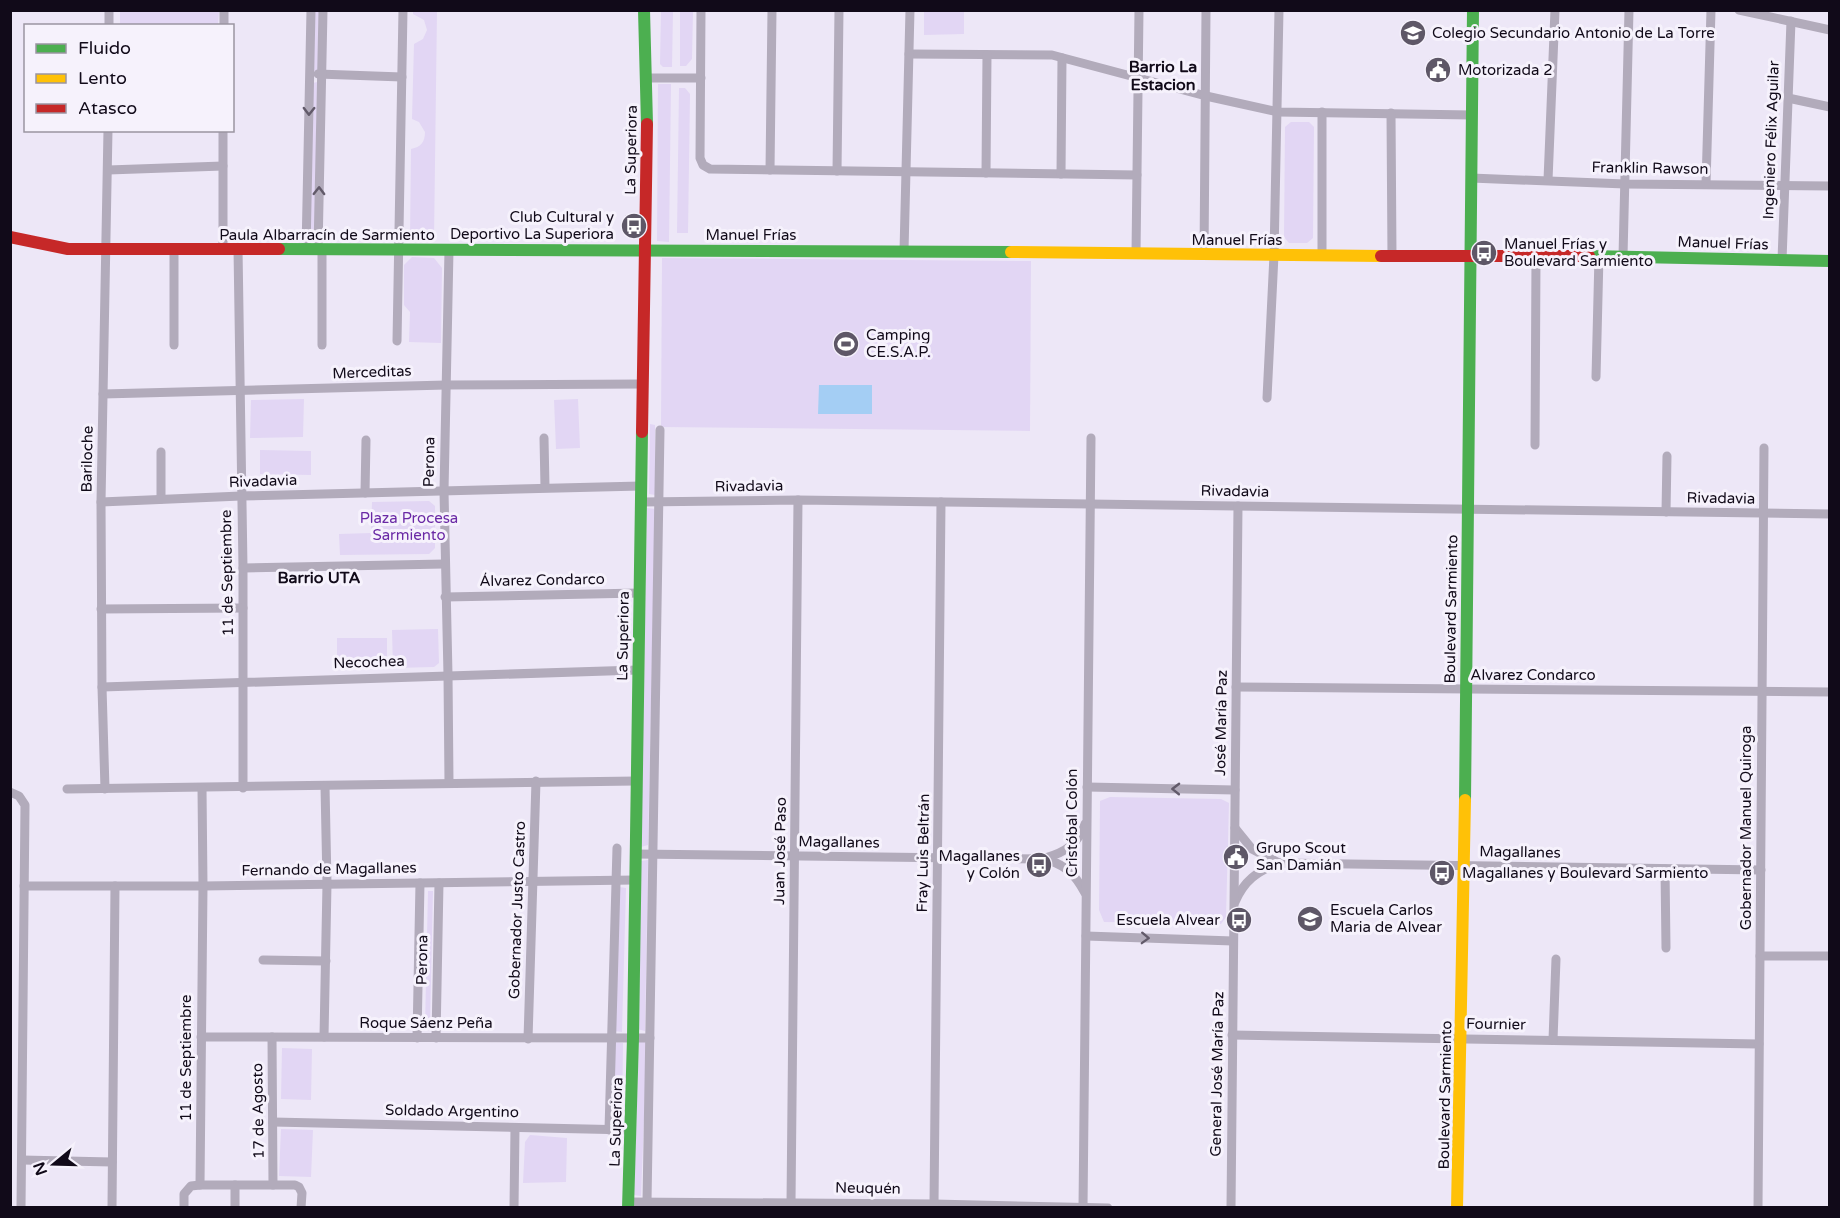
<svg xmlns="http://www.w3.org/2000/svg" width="1840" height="1218" font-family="'Varela Round',sans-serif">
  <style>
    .green { fill: #e2d6f4 }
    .water { fill: #a4cef4 }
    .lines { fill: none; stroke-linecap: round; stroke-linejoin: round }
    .street { stroke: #b2abbb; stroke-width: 9 }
    .fast { stroke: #4caf50; stroke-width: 12 }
    .slow { stroke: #ffc107; stroke-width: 12 }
    .jam { stroke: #c62828; stroke-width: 12 }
    .oneway { stroke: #625a6a }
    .labels { text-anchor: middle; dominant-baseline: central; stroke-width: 6; stroke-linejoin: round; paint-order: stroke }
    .poi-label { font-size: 15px; fill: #110a19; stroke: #f6f2fc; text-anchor: start }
    .street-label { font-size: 15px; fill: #110a19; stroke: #f6f2fc }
    .park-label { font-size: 15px; fill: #6a29a5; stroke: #f6f2fc }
    .neighbourhood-label { font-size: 16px; font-weight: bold; fill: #110a19; stroke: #f6f2fc }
  </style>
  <rect width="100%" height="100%" fill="#ede7f7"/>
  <g class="green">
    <polygon points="120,11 219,11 218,25 120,25"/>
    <polygon points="314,11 319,11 318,71 312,71"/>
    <path d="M413 11H437L434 239H410L411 149C421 147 425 142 425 132L419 122 412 119 414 44 423 39 427 30 424 20 413 14Z"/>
    <polygon points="661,11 673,11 672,67 663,67 660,64"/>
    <polygon points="680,11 693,11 692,59 686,66 680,66"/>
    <polygon points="924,12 964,12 964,34 924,35"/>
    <polygon points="317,82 315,232 310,232 313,83"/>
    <polygon points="658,84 671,84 669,242 657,241"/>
    <polygon points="679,88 685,88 690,94 688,233 677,233"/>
    <polygon points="1291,122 1309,122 1314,127 1313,238 1307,243 1289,243 1284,237 1285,127"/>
    <polygon points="412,257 434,258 442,268 441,343 409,342 410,312 404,305 404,265"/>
    <polygon points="662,258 1031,261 1030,431 661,427"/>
    <polygon points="304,399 303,437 250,438 251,400"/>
    <polygon points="578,399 580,448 556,449 554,400"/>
    <polygon points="650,424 655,425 655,495 649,494"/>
    <polygon points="260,450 311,451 311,475 260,474"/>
    <polygon points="429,501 435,506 435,548 429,554 340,555 339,534 371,533 372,502"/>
    <polygon points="647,508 655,509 648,845 641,847"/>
    <polygon points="438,629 439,663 434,667 393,668 392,630"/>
    <polygon points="337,638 387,638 387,662 337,663"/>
    <polygon points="1110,797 1221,799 1229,803 1226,917 1221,924 1104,922 1099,910 1100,801"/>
    <polygon points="648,860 645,1031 637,1029 641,861"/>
    <polygon points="619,887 626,888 622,1032 614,1031"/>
    <polygon points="428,891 433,891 430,1026 425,1026"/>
    <polygon points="615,1042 623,1043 622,1122 613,1122"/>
    <polygon points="639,1042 647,1042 641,1196 634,1195"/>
    <polygon points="282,1048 312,1049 311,1100 281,1099"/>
    <polygon points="281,1129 313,1130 311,1177 279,1176"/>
    <polygon points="530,1135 567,1138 566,1182 523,1183 525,1142"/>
  </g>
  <polygon class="water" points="819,385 872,385 872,414 818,414"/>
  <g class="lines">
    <g class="street">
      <polyline points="701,10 700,158 703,165 710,169 1137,175"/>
      <polyline points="1739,10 1830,30"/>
      <polyline points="109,26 109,10"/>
      <polyline points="224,26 224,10"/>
      <polyline points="909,54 1052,55 1206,96 1278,112 1472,115"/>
      <polyline points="318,74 402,77"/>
      <polyline points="647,78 701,78"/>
      <polyline points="1788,98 1830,107"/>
      <polyline points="1322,112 1322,255"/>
      <polyline points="1391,113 1392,256"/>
      <polyline points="108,170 223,166"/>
      <polyline points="770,170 772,10"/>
      <polyline points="837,171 839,10"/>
      <polyline points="986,173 987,55"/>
      <polyline points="1061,174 1062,58"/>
      <polyline points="1471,178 1625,184 1830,186"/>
      <polyline points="1548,180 1555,10"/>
      <polyline points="1706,184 1711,10"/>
      <polyline points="174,249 174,345"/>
      <polyline points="223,249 223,130"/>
      <polyline points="238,249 243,568 243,788"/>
      <polyline points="306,250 311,10"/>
      <polyline points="318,250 323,10"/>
      <polyline points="322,250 322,345"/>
      <polyline points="904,251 910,10"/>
      <polyline points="1136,253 1139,10"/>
      <polyline points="1204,255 1206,10"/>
      <polyline points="1623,256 1629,10"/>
      <polyline points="1782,260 1791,21"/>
      <polyline points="397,341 403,10"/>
      <polyline points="1596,377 1599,256"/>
      <polyline points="103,394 446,385 642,384"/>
      <polyline points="1267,398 1274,255 1279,10"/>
      <polyline points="544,438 545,487"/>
      <polyline points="1535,445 1536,257"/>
      <polyline points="161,452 161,499"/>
      <polyline points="365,493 366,440"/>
      <polyline points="101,502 241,496 641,486"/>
      <polyline points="641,502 798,500 1830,514"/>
      <polyline points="1666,512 1667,456"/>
      <polyline points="243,568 444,564"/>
      <polyline points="445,597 639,593"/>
      <polyline points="101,609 243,608"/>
      <polyline points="102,687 638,670"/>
      <polyline points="1236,687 1830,692"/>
      <polyline points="449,783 448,675 444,491 449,250"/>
      <polyline points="1087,787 1235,790"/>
      <polyline points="67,789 636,781"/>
      <polyline points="105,789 102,687 101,502 108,130"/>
      <polyline points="10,792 19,796 25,805 21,1208"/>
      <polyline points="1235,828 1252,849 1279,863"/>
      <path d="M635 854 1043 859C1064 863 1075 874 1085 893"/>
      <path d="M1045 858C1064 853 1079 844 1085 824"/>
      <polyline points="1665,869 1666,948"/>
      <polyline points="24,886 203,886 635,880"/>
      <path d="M1235 902C1244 881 1257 871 1279 863L1761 870"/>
      <polyline points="1086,936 1233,941"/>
      <polyline points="1760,956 1830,956"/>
      <polyline points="263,960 326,961"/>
      <polyline points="1232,1035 1759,1044"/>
      <polyline points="201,1037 650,1038"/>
      <polyline points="272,1037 273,1185"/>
      <polyline points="324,1037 327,884 325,786"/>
      <polyline points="417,1038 420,883"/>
      <polyline points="436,1038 439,883"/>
      <polyline points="528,1039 536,781"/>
      <polyline points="1553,1040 1556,959"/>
      <polyline points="273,1122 631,1130"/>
      <polyline points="609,1130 617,848"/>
      <polyline points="22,1160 112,1162"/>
      <polyline points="200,1185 203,886 202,788"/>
      <polyline points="629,1202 934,1204 1108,1208"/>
      <polyline points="647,1202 660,430"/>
      <polyline points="791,1203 798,500"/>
      <polyline points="934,1204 941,502"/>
      <polyline points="112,1208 115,886"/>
      <polyline points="184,1208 184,1194 191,1186 200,1185 295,1185 299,1187 302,1193 301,1208"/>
      <polyline points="235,1208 235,1185"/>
      <polyline points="514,1208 515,1128"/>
      <polyline points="1083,1208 1091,438"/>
      <polyline points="1231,1208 1238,506"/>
      <polyline points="1758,1208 1764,448"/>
    </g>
    <g class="fast">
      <polyline points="644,10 647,124"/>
      <polyline points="279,249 1011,252"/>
      <polyline points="1589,256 1830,261"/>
      <polyline points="1465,800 1473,10"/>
      <polyline points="628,1208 633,1038 642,432"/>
    </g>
    <g class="slow">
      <polyline points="1011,252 1381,256"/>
      <polyline points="1457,1208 1465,800"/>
    </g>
    <g class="jam">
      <polyline points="10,237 68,249 279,249"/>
      <polyline points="1381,256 1589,256"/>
      <polyline points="642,432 647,124"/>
    </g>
  </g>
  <defs><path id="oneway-chevron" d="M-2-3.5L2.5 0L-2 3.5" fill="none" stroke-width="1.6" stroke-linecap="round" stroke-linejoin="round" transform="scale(1.5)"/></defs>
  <g class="oneway">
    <use href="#oneway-chevron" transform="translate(309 111) rotate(91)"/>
    <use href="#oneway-chevron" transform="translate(319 191) rotate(-89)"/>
    <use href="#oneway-chevron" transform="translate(1176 789) rotate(-179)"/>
    <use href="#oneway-chevron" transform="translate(1145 938) rotate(2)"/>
  </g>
  <defs>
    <g id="school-disc" transform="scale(1.35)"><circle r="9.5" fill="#5e5767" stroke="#f6f2fc"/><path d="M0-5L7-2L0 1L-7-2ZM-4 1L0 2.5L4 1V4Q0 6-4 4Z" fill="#fff"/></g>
    <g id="civic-disc" transform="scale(1.35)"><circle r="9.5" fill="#5e5767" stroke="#f6f2fc"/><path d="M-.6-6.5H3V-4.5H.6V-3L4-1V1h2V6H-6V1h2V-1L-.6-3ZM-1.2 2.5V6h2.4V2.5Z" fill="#fff"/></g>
    <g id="bus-disc" transform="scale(1.35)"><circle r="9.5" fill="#5e5767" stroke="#f6f2fc"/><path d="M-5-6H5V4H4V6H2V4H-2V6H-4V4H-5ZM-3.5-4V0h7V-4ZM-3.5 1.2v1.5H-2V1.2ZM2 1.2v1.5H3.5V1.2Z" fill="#fff"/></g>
    <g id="stadium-disc" transform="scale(1.35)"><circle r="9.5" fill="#5e5767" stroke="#f6f2fc"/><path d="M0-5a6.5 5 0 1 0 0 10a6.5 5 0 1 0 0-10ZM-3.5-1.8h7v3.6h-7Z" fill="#fff"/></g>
  </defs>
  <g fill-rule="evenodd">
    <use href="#school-disc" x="1413" y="33"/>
    <use href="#civic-disc" x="1438" y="70"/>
    <use href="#bus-disc" x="634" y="226"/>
    <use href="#bus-disc" x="1484" y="253"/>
    <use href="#stadium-disc" x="846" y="344"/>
    <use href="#civic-disc" x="1236" y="857"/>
    <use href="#bus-disc" x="1039" y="865"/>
    <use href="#bus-disc" x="1442" y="873"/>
    <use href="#school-disc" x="1310" y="919"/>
    <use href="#bus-disc" x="1239" y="920"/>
  </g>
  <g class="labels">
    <g class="poi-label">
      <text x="1432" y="33">Colegio Secundario Antonio de La Torre</text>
      <text x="1458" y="70">Motorizada 2</text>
      <text x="614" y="217" text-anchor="end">Club Cultural y<tspan x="614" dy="17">Deportivo La Superiora</tspan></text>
      <text x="1504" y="244">Manuel Frías y<tspan x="1504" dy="17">Boulevard Sarmiento</tspan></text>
      <text x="866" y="335">Camping<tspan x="866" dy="17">CE.S.A.P.</tspan></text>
      <text x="1256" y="848">Grupo Scout<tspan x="1256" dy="17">San Damián</tspan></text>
      <text x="1020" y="856" text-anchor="end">Magallanes<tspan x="1020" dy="17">y Colón</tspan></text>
      <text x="1462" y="873">Magallanes y Boulevard Sarmiento</text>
      <text x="1330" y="910">Escuela Carlos<tspan x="1330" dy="17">Maria de Alvear</tspan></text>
      <text x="1220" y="920" text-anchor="end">Escuela Alvear</text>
    </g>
    <g class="street-label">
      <text transform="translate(1771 140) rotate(-88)">Ingeniero Félix Aguilar</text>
      <text transform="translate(631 150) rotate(-89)">La Superiora</text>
      <text transform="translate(1650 168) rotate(1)">Franklin Rawson</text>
      <text x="327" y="235">Paula Albarracín de Sarmiento</text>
      <text x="751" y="235">Manuel Frías</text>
      <text x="1237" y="240">Manuel Frías</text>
      <text transform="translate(1723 243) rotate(2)">Manuel Frías</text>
      <text transform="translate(372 372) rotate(-2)">Merceditas</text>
      <text transform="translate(87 459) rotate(-89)">Bariloche</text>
      <text transform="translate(429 462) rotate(-89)">Perona</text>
      <text transform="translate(263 481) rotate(-2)">Rivadavia</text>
      <text transform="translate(749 486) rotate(-1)">Rivadavia</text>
      <text transform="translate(1235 491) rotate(1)">Rivadavia</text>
      <text transform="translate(1721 498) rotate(1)">Rivadavia</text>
      <text transform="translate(227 573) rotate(-91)">11 de Septiembre</text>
      <text transform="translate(542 580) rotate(-1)">Álvarez Condarco</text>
      <text transform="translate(1451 609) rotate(-89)">Boulevard Sarmiento</text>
      <text transform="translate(623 636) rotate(-89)">La Superiora</text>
      <text transform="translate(369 662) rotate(-2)">Necochea</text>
      <text x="1533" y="675">Alvarez Condarco</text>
      <text transform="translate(1221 723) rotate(-89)">José María Paz</text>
      <text transform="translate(1072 823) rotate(-90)">Cristóbal Colón</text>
      <text transform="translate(1746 828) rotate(-90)">Gobernador Manuel Quiroga</text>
      <text transform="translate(839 842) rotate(1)">Magallanes</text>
      <text transform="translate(780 851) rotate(-89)">Juan José Paso</text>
      <text transform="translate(1520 852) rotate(1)">Magallanes</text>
      <text transform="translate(923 853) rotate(-89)">Fray Luis Beltrán</text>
      <text transform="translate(329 869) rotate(-1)">Fernando de Magallanes</text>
      <text transform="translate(517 910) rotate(-88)">Gobernador Justo Castro</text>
      <text transform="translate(422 960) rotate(-89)">Perona</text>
      <text x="426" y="1023">Roque Sáenz Peña</text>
      <text transform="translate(1496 1024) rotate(1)">Fournier</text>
      <text transform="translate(186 1058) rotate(-90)">11 de Septiembre</text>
      <text transform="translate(1217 1074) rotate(-89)">General José María Paz</text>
      <text transform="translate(1445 1095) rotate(-89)">Boulevard Sarmiento</text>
      <text transform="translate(258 1111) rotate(-91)">17 de Agosto</text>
      <text transform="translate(452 1111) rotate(1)">Soldado Argentino</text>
      <text transform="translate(616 1122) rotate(-88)">La Superiora</text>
      <text transform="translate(868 1188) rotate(1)">Neuquén</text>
    </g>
    <g class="park-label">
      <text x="409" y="518">Plaza Procesa<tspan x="409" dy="17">Sarmiento</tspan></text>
    </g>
    <g class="neighbourhood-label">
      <text x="1163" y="67">Barrio La<tspan x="1163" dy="18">Estacion</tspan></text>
      <text x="319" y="578">Barrio UTA</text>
    </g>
  </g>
  <rect width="1840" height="1218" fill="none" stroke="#110a19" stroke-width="24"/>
  <rect x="24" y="24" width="210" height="108" fill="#f6f2fc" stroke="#9a95a1" stroke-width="1.5"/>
  <rect x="36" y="44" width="30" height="9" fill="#4caf50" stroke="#9a95a1" stroke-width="1.5"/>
  <text x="78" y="54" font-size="18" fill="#110a19">Fluido</text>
  <rect x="36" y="74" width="30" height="9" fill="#ffc107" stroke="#9a95a1" stroke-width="1.5"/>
  <text x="78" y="84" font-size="18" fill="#110a19">Lento</text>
  <rect x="36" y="104" width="30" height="9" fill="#c62828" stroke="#9a95a1" stroke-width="1.5"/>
  <text x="78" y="114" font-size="18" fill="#110a19">Atasco</text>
  <g transform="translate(54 1164) rotate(251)" stroke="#f6f2fc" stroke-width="4.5" paint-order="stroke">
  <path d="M0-4.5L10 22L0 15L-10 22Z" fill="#110a19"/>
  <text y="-9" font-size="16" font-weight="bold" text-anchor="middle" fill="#110a19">N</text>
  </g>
</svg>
